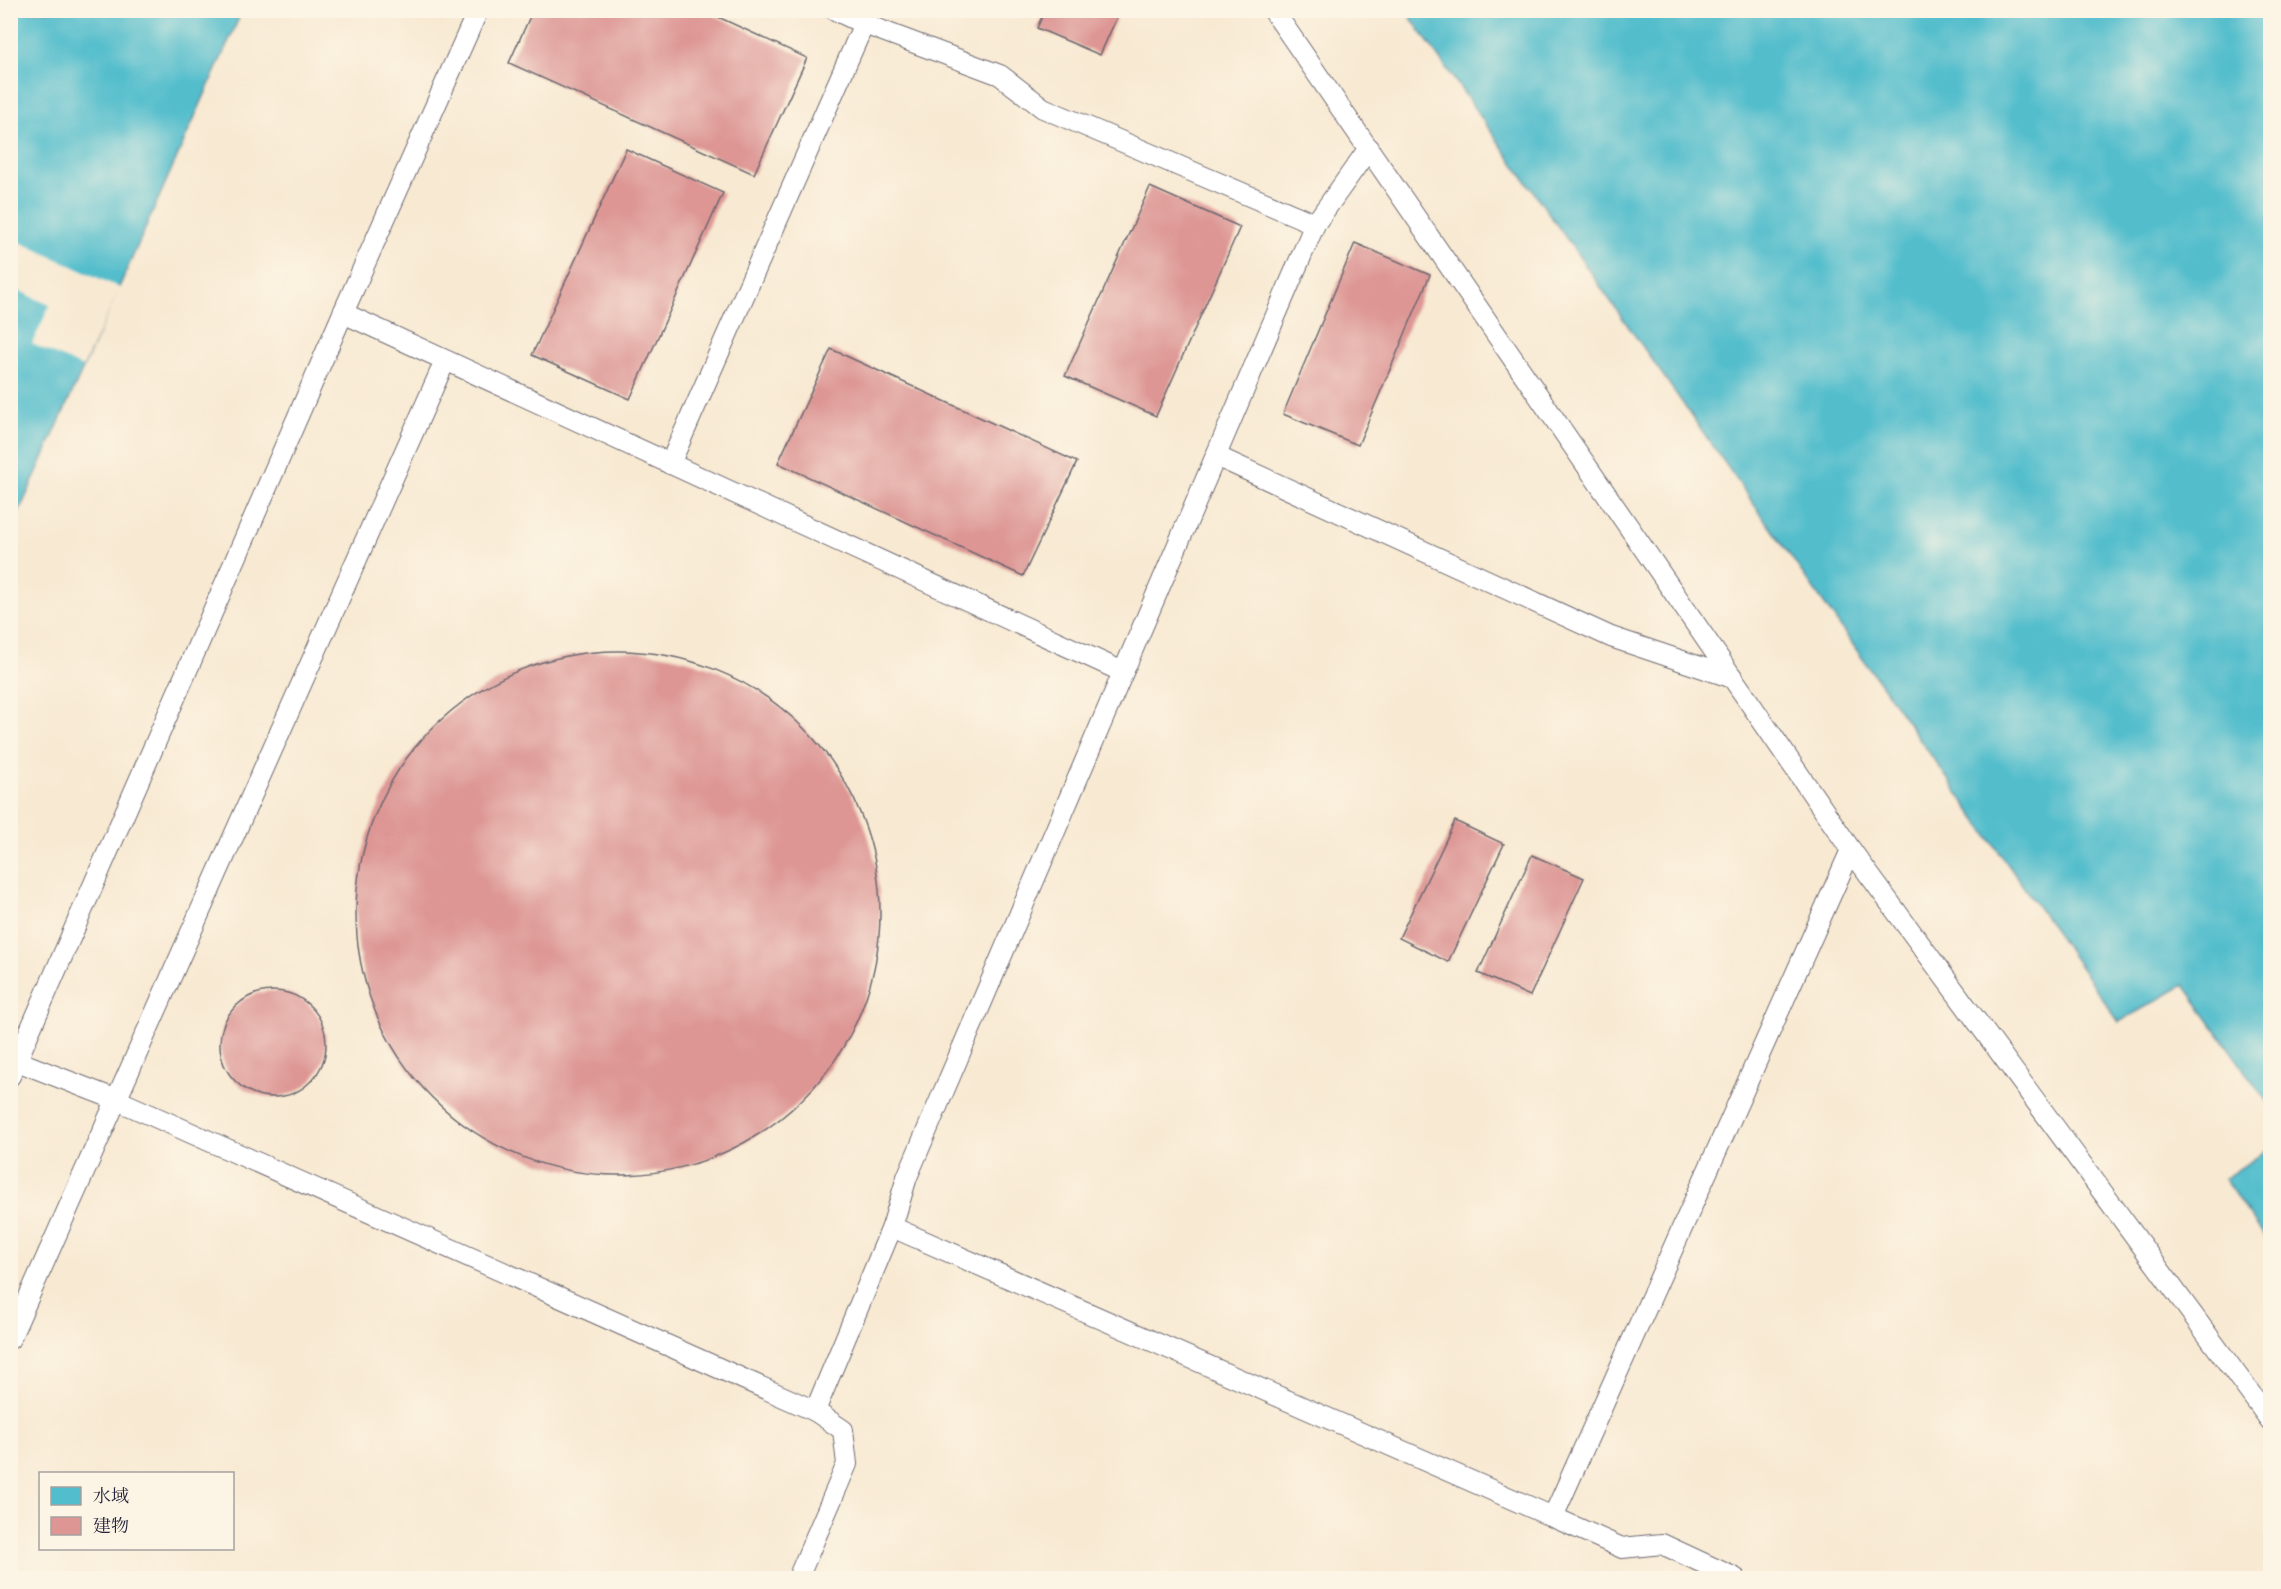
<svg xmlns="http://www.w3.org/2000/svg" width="2281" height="1589" font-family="'Sorts Mill Goudy','Noto Serif JP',serif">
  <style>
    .water { fill: #52bdcc; stroke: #3a7084; stroke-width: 1.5 }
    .pier { fill: #f8e9d2 }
    .building { fill: #dd9694 }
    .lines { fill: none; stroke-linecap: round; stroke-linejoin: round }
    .lane-casing { stroke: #6d6870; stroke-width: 22 }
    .lane { stroke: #fff; stroke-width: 20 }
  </style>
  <rect width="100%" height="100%" fill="#fcf5e5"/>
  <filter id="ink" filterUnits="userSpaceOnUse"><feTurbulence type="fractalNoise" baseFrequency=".0167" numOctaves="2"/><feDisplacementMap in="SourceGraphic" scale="12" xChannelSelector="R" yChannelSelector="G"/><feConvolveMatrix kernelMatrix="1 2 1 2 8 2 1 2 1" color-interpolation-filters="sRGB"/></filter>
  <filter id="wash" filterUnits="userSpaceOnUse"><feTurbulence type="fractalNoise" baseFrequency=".008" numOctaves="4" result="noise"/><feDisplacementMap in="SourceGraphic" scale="24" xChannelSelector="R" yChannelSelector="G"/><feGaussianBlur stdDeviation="1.35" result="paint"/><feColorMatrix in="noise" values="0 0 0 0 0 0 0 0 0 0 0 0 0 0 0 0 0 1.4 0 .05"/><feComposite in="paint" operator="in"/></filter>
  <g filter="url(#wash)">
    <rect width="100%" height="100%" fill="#f8e9d2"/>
    <g class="water">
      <polygon points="11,11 242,11 11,530"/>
      <polygon points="1406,11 2270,11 2270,1106 2184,985 2119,1022"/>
      <polygon points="2270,1148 2270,1244 2224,1179"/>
    </g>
    <polygon class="pier" points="11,238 120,288 83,367 32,344 50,305 11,287"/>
    <g id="blocks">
      <g class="building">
        <polygon points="533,10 703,10 807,58 754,174 509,63"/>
        <polygon points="1045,10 1120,10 1100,55 1037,28"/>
        <polygon points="626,149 723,193 630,399 532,355"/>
        <polygon points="1150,187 1240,227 1156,416 1065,376"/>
        <polygon points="1355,243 1430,275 1358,445 1283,414"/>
        <polygon points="831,349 1077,462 1023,576 778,463"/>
        <circle cx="618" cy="913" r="262"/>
        <polygon points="1455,821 1504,844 1448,962 1399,938"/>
        <polygon points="1532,855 1584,878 1530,996 1478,973"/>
        <circle cx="273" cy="1044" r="53"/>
      </g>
    </g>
  </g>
  <g filter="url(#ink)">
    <use href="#blocks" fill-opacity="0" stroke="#6d6870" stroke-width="1.5"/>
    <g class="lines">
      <g class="lane-casing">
        <g id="lane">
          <polyline points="835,10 864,24 1000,75 1043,108 1315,224"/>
          <polyline points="343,313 1123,672"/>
          <polyline points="1216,456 1611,637 1733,678"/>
          <polyline points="670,464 870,10"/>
          <polyline points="1851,850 2270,1420"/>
          <polyline points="17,1061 117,1100 815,1411 892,1227 907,1177 1315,224 1369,148"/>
          <polyline points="10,1076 343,313 478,10"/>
          <polyline points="892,1227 1553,1517 1851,850 1273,10"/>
          <polyline points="10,1339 445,361"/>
          <polyline points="1553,1517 1622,1548 1662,1544 1735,1578"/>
          <polyline points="798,1578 847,1464 843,1430 815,1411"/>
        </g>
      </g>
      <use href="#lane" class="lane"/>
    </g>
  </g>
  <rect width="2281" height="1589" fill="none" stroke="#fcf5e5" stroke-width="36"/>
  <rect x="39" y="1472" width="195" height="78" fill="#fcf5e5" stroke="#a5a1a1" stroke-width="1.5"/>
  <rect x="51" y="1487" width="30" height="18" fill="#52bdcc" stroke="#a5a1a1" stroke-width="1.5"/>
  <text x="93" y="1502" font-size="18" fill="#22223b">水域</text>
  <rect x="51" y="1517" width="30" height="18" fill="#dd9694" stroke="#a5a1a1" stroke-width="1.5"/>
  <text x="93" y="1532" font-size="18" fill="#22223b">建物</text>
</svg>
